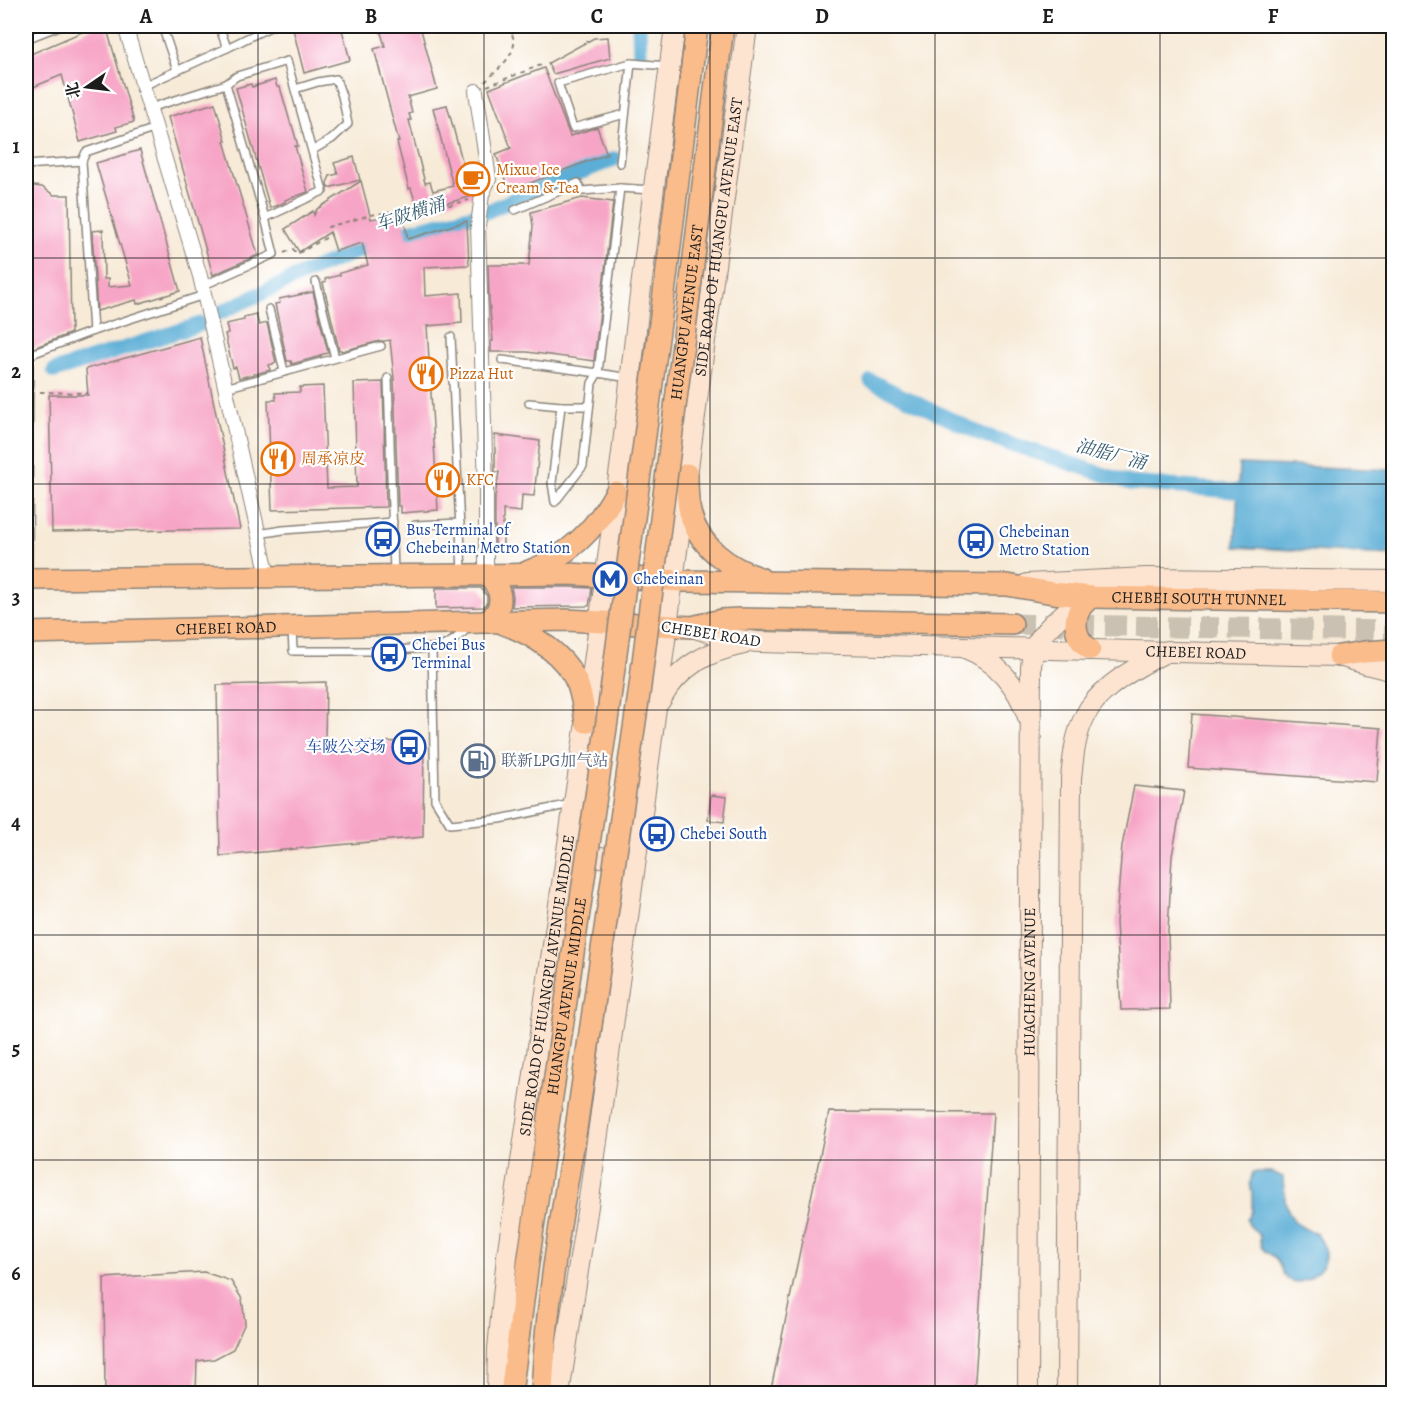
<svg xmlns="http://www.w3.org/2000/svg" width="1419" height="1419" font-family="Alegreya,'Noto Serif SC',serif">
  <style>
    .water { fill: #5baed6; stroke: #3c6579; stroke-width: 1.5 }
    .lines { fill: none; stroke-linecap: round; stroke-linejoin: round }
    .canal { stroke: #5baed6; stroke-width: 15 }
    .building { fill: #f7a5c6 }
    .primary-tunnel { stroke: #cbc1b2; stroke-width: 21; stroke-dasharray: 21 10; stroke-linecap: butt }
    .lane-casing { stroke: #8a837a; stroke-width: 10 }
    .street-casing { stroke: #8a837a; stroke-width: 16 }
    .secondary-casing { stroke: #8a837a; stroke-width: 22 }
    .primary-casing { stroke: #8a837a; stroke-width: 24 }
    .path { stroke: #8a837a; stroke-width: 2; stroke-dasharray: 4.5 4.5; stroke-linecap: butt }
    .lane { stroke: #fff; stroke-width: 7 }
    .street { stroke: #fff; stroke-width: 14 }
    .secondary { stroke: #fde4d1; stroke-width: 20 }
    .primary { stroke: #fabc8b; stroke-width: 21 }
    .primary-bridge-casing { stroke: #8a837a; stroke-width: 24; stroke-linecap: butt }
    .primary-bridge { stroke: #fabc8b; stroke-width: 21 }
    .grid { fill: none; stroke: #1c1c1c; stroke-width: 1.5; stroke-opacity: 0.55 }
    .labels { text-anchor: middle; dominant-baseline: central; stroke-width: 4.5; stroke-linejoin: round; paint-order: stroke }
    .food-label { font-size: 16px; fill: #c56008; stroke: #fff; text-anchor: start }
    .street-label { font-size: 16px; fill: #1c1c1c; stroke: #fff }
    .transit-label { font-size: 16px; fill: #164399; stroke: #fff; text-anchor: start }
    .service-label { font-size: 16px; fill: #4e5e75; stroke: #fff; text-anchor: start }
    .water-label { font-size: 18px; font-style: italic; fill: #385e70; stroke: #fff }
    .neatline { fill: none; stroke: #1c1c1c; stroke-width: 2 }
    .grid-label { font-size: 20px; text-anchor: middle; font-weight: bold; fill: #1c1c1c }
  </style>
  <rect width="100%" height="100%" fill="#fff"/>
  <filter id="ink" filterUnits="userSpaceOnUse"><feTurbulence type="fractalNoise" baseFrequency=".0167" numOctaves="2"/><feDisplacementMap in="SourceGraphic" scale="12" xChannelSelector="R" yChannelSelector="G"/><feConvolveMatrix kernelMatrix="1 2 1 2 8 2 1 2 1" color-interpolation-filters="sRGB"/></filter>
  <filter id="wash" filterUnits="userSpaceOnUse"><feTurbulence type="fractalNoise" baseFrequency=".008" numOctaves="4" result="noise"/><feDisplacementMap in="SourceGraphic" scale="24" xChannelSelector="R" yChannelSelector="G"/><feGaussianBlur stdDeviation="1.35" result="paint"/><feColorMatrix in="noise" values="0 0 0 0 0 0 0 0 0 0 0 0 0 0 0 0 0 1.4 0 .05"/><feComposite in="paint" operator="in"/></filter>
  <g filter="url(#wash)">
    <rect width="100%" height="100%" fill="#f7ead7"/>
    <g class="water">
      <polygon points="1239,464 1393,470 1393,555 1235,547"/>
      <path d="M1253 1172H1272L1283 1177C1284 1195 1285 1220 1304 1228 1308 1231 1313 1231 1317 1233 1320 1239 1326 1248 1326 1255 1326 1269 1303 1288 1289 1280 1281 1276 1282 1267 1277 1260 1270 1251 1258 1254 1260 1236L1250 1226 1247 1219 1252 1211V1193L1250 1183Z"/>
    </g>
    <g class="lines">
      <g class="canal">
        <polyline points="639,26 640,54"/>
        <polyline points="219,313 314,269 408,231 486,212 530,192 615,159"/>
        <polyline points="54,371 201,324"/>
        <polyline points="871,381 981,434 1130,483 1259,493"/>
      </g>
    </g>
    <g id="blocks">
      <g class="building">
        <polygon points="96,26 106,26 134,122 116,127 117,131 80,142 62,75 26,90 26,56"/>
        <polygon points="307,26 341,26 350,60 304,73 293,29"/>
        <polygon points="379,26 420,26 437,89 408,97 412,113 409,114 411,120 409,120 425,183 430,182 433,191 453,186 433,108 447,105 466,175 474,172 477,184 473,196 418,211 411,188 409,189 397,142 399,142 374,49 385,46"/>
        <polygon points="608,37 610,58 553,74 548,63 594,38"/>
        <polygon points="544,68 570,136 597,127 607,154 509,191 496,154 511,148 489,89"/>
        <polygon points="275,80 277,87 280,87 291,125 292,125 298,146 295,146 308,192 285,200 285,202 279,205 270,208 236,88 251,84 252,87"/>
        <polygon points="215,103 226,141 224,141 258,255 213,275 168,117"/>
        <polygon points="140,150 180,291 137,304 136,300 97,311 92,231 103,230 104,279 108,279 108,287 132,285 96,163"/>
        <polygon points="354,157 360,180 328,188 327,183 330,176 338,174 334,163"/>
        <polygon points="361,181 371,219 396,215 397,217 403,216 408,239 467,221 469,265 424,267 425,296 461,293 462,323 427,326 438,510 401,513 401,506 398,506 394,378 390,340 384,341 380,341 342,351 341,350 339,350 323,283 326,282 325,279 340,275 340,273 368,265 362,243 336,251 330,232 299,252 285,229 313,211 314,215 317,209"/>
        <polygon points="26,185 42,187 54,195 69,195 71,333 26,351"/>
        <polygon points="582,198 613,202 594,361 527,352 491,352 491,341 493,341 489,300 488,265 529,265 533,226 531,212"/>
        <polygon points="313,292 328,353 320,355 321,356 292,364 291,361 287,361 275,304 280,303 279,299"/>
        <polygon points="256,314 259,325 267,323 276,363 269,365 270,370 239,378 236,367 233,368 229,352 225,334 228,333 226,324 244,320 244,317"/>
        <polygon points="200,337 240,529 52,532 49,395 88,395 86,369"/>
        <polygon points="383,382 386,507 272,510 268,400 276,400 275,393 300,392 300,387 323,386 327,488 357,487 354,383"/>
        <polygon points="495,435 540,441 534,496 522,495 521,512 503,510 503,545 495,545 495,497 499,472 495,472"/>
        <polygon points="511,587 570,587 592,588 589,606 512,607 513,597"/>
        <polygon points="436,588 481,588 487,596 487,602 484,607 436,608"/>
        <polygon points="326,682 325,743 424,741 423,837 220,856 217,685"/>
        <polygon points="1192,714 1381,728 1377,782 1188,768"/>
        <polygon points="1134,786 1184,791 1172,856 1168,931 1170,1009 1121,1010 1116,922 1122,846"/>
        <polygon points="711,795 727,797 724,822 708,820"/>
        <polygon points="829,1112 993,1113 974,1394 770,1394"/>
        <polygon points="204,1272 231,1281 242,1299 245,1323 233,1349 214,1359 197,1361 196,1394 105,1394 104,1278"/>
      </g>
    </g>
  </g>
  <g filter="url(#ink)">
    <use href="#blocks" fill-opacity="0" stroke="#8a837a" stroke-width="1.5"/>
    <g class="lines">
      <polyline class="primary-tunnel" points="1012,624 1394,631"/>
      <g class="lane-casing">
        <g id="lane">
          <polyline points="162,26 177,70"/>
          <polyline points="219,26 227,48"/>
          <polyline points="26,39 59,26"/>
          <polyline points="143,86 227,48 272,26"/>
          <polyline points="295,89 318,82 336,79 342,96 348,124 332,139 313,150"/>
          <polyline points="150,108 226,84 237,76 287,61 323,191 265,218"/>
          <polyline points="625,114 573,128 558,83 631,63"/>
          <polyline points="620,163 631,63 667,66"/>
          <polyline points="26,165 82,161"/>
          <polyline points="515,210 578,183 582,191 620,188"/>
          <polyline points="316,282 335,358"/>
          <polyline points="202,286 274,254 265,218 226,84"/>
          <polyline points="269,309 284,371"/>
          <polyline points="93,331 82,161 86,152 156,128"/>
          <polyline points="451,337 462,572"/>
          <polyline points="502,360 598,373 592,383 583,466 555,502 552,483 561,406 529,403"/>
          <polyline points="388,378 394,573"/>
          <polyline points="629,378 598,373 620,188 652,190"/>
          <polyline points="225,388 381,346"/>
          <polyline points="561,406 589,406"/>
          <polyline points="415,525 460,523"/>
          <polyline points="258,534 283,530 393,522"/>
          <polyline points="28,576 29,355 93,331 204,295"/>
          <polyline points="292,629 293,651 372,651 432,648 443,646 454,640 467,629"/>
          <polyline points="432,648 435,800 450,824 500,819 571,804"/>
        </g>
      </g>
      <g class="street-casing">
        <g id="street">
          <polyline points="125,26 200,276 268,576"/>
          <polyline points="476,91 489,179 482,194 478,226 486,488 486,575"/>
        </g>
      </g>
      <g class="secondary-casing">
        <g id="secondary">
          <polyline points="1027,584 1146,578 1394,581"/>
          <path id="s1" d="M692 627 730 639 758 642 1339 656 1366 664 1394 671"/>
          <path d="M965 648C996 660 1018 686 1028 717"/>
          <path d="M660 701C679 666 706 652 744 644"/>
          <path d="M573 864C592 851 612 856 627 872"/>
          <path id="s2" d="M497 1394 498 1349 507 1256 586 722 622 453 639 303 675 26"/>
          <path id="s3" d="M559 1394 588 1206 630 903 747 26"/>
          <path id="s4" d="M1028 1394 1031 666C1032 660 1033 653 1035 647 1043 629 1071 605 1089 598"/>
          <path d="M1067 1394 1071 779C1073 758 1075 735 1085 716 1098 688 1141 664 1168 651"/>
        </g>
      </g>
      <g class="primary-casing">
        <g id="primary">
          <path d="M687 474C687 487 687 500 690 512 698 546 729 568 760 578"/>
          <path d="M527 572C569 556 595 530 616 492"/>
          <path d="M486 575C504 589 505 608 487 622"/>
          <path id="s5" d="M26 579 570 574 680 581 1007 585 1053 593 1092 597 1394 602"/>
          <path d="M504 624C533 634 566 655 578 685 582 697 584 710 586 722"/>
          <path id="s6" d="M26 633 567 620 692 627 722 620 738 619 1012 624"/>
          <path d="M1090 649C1070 637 1072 608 1092 597"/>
          <polyline points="1339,656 1364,652 1394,650"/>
          <polyline points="511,1394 527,1270 548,1124"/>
          <path d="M542 1394C546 1304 561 1217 576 1129"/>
        </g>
      </g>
      <g class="path">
        <path d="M485 82C495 72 512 59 514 44 514 40 513 37 512 34L530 26"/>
        <polyline points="487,86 541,65"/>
        <polyline points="284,253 293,249 297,254 331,235 328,227 371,215 408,209 415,214 469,200"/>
        <polyline points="40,392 88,393"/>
      </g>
      <use href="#lane" class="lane"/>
      <use href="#street" class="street"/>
      <use href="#secondary" class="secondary"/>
      <use href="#primary" class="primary"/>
      <g class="primary-bridge-casing">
        <g id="primary-bridge">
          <path id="s7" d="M548 1124 607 721 666 278 697 26"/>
          <path id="s8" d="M576 1129 639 694 723 26"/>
        </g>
      </g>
      <use href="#primary-bridge" class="primary-bridge"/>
    </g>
  </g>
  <path class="grid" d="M258 26V1394M484 26V1394M710 26V1394M935 26V1394M1160 26V1394M26 258H1394M26 484H1394M26 710H1394M26 935H1394M26 1160H1394"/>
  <defs>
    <g id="cafe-ring" transform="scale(1.725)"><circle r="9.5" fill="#fff" stroke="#e8710a" stroke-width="1.5"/><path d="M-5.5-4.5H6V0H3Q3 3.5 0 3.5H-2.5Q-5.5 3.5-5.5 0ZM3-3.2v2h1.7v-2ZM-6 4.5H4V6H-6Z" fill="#e8710a"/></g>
    <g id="restaurant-ring" transform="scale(1.725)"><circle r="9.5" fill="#fff" stroke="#e8710a" stroke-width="1.5"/><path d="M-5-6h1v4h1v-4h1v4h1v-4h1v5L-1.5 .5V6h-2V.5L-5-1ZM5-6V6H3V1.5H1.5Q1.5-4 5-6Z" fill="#e8710a"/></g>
    <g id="bus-ring" transform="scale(1.725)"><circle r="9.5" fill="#fff" stroke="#1a4fb4" stroke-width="1.5"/><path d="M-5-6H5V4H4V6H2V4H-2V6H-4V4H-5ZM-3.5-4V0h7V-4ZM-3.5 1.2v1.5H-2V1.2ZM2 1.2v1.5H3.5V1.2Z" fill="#1a4fb4"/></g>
    <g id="metro-ring" transform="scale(1.725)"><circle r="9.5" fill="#fff" stroke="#1a4fb4" stroke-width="1.5"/><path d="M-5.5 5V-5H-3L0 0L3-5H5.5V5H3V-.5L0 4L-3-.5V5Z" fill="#1a4fb4"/></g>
    <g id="fuel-ring" transform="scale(1.725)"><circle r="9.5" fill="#fff" stroke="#5c6f8a" stroke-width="1.5"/><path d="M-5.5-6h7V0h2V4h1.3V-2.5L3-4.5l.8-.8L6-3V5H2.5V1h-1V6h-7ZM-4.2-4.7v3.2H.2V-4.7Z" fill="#5c6f8a"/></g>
  </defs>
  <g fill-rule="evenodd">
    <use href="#cafe-ring" x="473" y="179"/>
    <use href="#restaurant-ring" x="426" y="374"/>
    <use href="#restaurant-ring" x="278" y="459"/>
    <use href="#restaurant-ring" x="443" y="480"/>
    <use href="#bus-ring" x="383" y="539"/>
    <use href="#bus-ring" x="976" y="541"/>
    <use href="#metro-ring" x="610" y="579"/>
    <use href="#bus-ring" x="389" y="654"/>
    <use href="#bus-ring" x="409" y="747"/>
    <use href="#fuel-ring" x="478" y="761"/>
    <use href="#bus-ring" x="657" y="834"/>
  </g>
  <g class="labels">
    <g class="food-label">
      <text x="496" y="170">Mixue Ice<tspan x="496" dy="18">Cream &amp; Tea</tspan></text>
      <text x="449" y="374">Pizza Hut</text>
      <text x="301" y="459">周承凉皮</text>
      <text x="466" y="480">KFC</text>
    </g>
    <g class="street-label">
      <text stroke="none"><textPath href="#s3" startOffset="1168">SIDE ROAD OF HUANGPU AVENUE EAST</textPath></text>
      <text stroke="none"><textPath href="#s8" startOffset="824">HUANGPU AVENUE EAST</textPath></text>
      <text stroke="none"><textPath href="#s5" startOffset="1174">CHEBEI SOUTH TUNNEL</textPath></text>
      <text stroke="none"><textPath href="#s6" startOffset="200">CHEBEI ROAD</textPath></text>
      <text transform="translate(711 634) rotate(9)">CHEBEI ROAD</text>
      <text stroke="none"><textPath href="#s1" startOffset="506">CHEBEI ROAD</textPath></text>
      <text stroke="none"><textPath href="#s4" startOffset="412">HUACHENG AVENUE</textPath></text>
      <text stroke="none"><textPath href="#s2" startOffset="412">SIDE ROAD OF HUANGPU AVENUE MIDDLE</textPath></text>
      <text stroke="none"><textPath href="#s7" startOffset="129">HUANGPU AVENUE MIDDLE</textPath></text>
    </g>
    <g class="transit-label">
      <text x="406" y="530">Bus Terminal of<tspan x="406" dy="18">Chebeinan Metro Station</tspan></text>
      <text x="999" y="532">Chebeinan<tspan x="999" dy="18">Metro Station</tspan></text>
      <text x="633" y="579">Chebeinan</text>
      <text x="412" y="645">Chebei Bus<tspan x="412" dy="18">Terminal</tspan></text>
      <text x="386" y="747" text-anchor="end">车陂公交场</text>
      <text x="680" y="834">Chebei South</text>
    </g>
    <g class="service-label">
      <text x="501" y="761">联新LPG加气站</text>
    </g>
    <g class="water-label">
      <text transform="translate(410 214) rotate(-18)">车陂横涌</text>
      <text transform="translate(1111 454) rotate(15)">油脂厂涌</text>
    </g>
  </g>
  <rect width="1419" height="1419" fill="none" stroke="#fff" stroke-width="66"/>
  <g transform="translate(87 87) rotate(256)" stroke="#ffffff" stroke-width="4.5" paint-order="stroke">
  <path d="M0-4.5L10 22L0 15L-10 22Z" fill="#1c1c1c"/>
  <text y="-9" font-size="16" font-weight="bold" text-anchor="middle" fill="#1c1c1c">北</text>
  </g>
  <rect x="33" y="33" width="1353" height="1353" class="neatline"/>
  <g class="grid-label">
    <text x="146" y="23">A</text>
    <text x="371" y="23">B</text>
    <text x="597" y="23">C</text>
    <text x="822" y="23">D</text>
    <text x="1048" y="23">E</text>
    <text x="1273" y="23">F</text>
    <text x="16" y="153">1</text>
    <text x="16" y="378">2</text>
    <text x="16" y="604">3</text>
    <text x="16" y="829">4</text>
    <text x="16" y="1055">5</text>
    <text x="16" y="1280">6</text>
  </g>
</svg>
